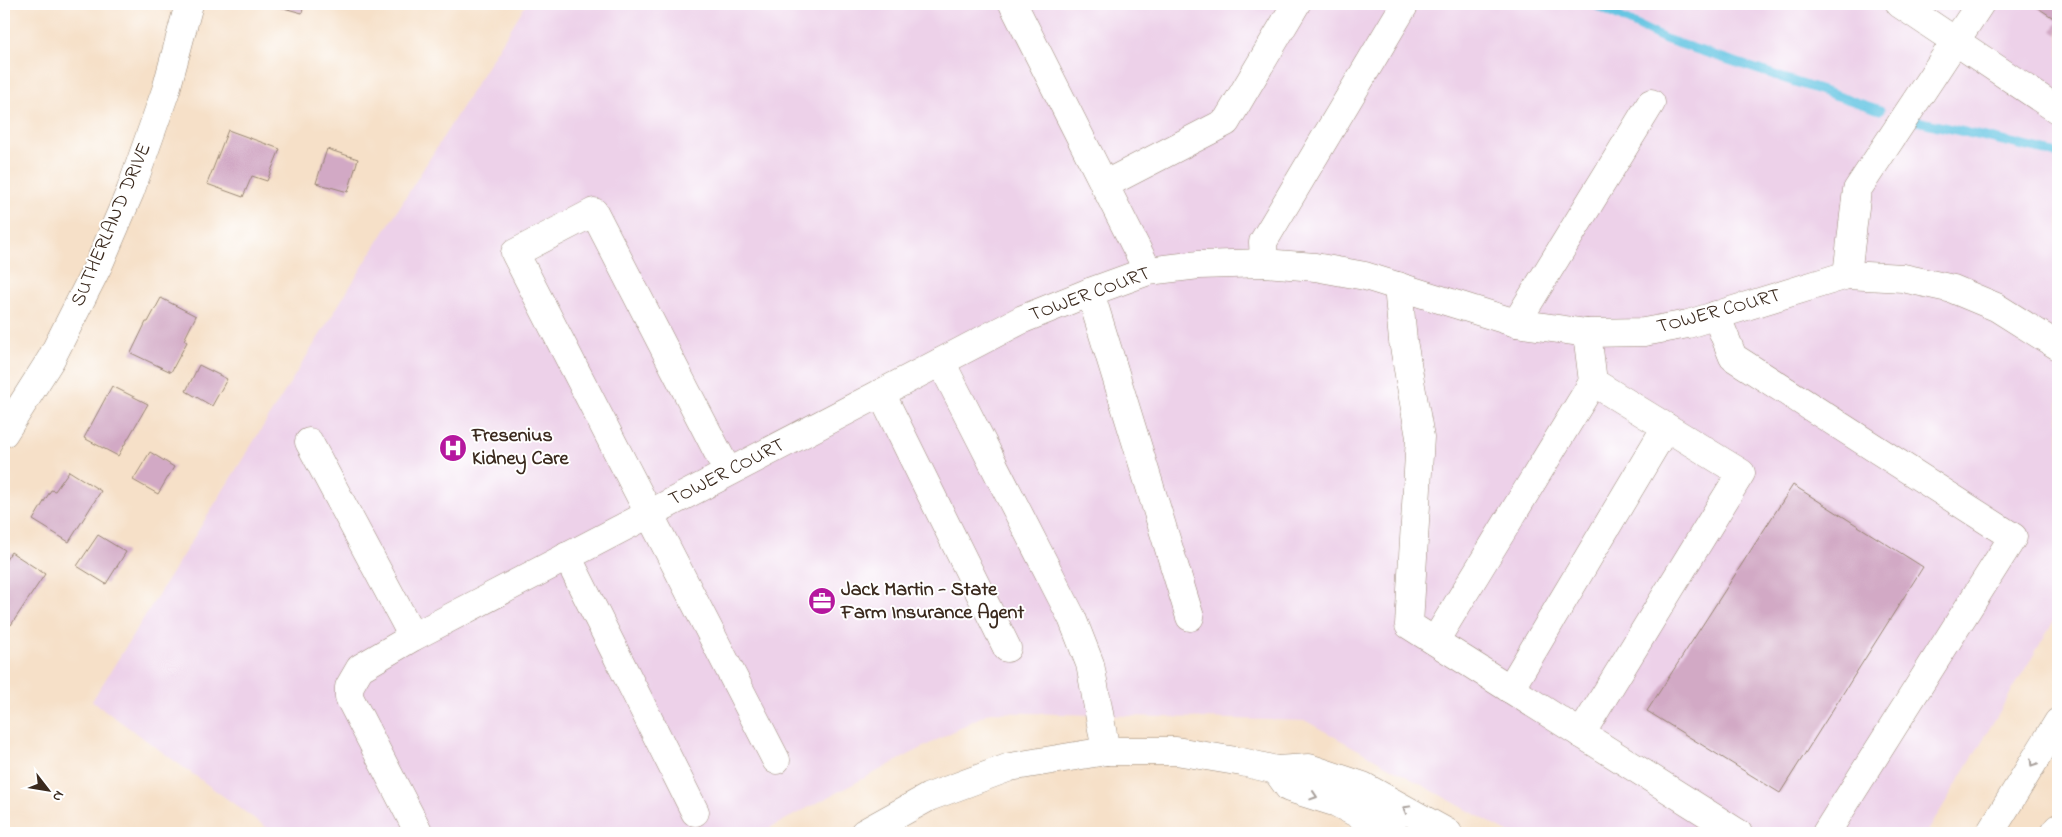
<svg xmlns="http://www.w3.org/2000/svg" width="2062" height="837" font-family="'Indie Flower',sans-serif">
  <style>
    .built { fill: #edd1e9 }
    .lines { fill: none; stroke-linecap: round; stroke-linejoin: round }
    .stream { stroke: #63c4e2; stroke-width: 9 }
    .building { fill: #d2a9c5 }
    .minor-casing { stroke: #988573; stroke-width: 29 }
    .major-casing { stroke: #988573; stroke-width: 29 }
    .minor { stroke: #fff; stroke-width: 28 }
    .major { stroke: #fff; stroke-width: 28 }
    .oneway { stroke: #a79f9a }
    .labels { text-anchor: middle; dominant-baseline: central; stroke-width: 4; stroke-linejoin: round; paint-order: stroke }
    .street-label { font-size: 20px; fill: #3b2a1e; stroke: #fff }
    .poi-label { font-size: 20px; font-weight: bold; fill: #3b2a1e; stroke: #fff; text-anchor: start }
  </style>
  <rect width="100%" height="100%" fill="#fff"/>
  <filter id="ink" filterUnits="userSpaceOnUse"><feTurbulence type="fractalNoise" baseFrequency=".02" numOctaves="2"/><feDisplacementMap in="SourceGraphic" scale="10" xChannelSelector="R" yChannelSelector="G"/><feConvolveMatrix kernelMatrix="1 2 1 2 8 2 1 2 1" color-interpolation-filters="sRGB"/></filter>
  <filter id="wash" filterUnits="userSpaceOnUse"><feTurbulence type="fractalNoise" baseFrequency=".0096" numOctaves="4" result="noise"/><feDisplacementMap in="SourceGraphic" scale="20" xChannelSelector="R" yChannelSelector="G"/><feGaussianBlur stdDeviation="1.12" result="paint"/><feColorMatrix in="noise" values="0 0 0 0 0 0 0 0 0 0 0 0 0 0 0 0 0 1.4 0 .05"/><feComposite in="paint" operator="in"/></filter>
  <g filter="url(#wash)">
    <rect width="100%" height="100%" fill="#f6e0c8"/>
    <polygon class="built" points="526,4 2058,4 2058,614 1927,833 1509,833 1306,721 990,712 760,833 274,833 92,701"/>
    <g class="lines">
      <g class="stream">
        <polyline points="1593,4 1665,39 1880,110"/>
        <polyline points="1909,119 2058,154"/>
      </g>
    </g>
    <g id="blocks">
      <g class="building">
        <polygon points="269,4 304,4 302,13"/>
        <polygon points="2037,4 2058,4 2058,35 2052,31 2058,21 2035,6"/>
        <polygon points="228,130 280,149 267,181 252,176 243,197 207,184"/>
        <polygon points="327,149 358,159 348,192 316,183"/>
        <polygon points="161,298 196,316 184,340 187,342 171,372 131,353 146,322 148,322"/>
        <polygon points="199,365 227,379 212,406 186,391"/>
        <polygon points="112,386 148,404 118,456 84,438"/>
        <polygon points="150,452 174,467 158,494 133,480"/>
        <polygon points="69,471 101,491 69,542 33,520 51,490 55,491"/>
        <polygon points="1793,485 1923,567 1780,793 1647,711"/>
        <polygon points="98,535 126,552 106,584 77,566"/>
        <polygon points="11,552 45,574 11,625 4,620 4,563"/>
      </g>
    </g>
  </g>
  <g filter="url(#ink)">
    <use href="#blocks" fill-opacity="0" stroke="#988573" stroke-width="1"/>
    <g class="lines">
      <g class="minor-casing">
        <g id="minor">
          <polyline points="1013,4 1148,271"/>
          <polyline points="1900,4 2058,110"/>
          <polyline points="1104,185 1226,122 1296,4"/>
          <polyline points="1264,263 1263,242 1405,4"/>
          <polyline points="1847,275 1857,190 1980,4"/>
          <polyline points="1398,286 1403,341 1420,437 1409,625 1738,833"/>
          <polyline points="1090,292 1190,617"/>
          <polyline points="1716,315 1733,357 2013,537 1826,833"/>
          <polyline points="1516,323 1651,103"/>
          <polyline points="941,362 1072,618 1090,664 1106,751"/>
          <polyline points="881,393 1007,648"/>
          <polyline points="4,433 51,359 99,264 130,192 166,90 189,4"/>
          <polyline points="309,442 413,637"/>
          <polyline points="728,472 594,212 515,253 776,760"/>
          <polyline points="567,556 695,812"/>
          <polyline points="1435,641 1593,382"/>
          <polyline points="1510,689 1666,427"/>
          <polyline points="1581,734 1741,473 1593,382 1587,333"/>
          <polyline points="1276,770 1289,788 1337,803 1394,833"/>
          <polyline points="419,833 349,697 349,687 360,668 413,637 1023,319 1090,292 1148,271 1199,265 1264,263 1315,267 1365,276 1516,323 1587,333 1644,332 1688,324 1847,275 1903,278 1953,289 1996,307 2058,346"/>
          <polyline points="864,833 929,797 1010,767 1106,751 1176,751 1242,762 1276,770 1309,768 1363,786 1448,833"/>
        </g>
      </g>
      <g class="major-casing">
        <g id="major">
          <polyline points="1990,833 2058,722"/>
          <polyline points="2055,833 2058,828"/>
        </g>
      </g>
      <use href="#minor" class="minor"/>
      <use href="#major" class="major"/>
    </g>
    <defs><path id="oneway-chevron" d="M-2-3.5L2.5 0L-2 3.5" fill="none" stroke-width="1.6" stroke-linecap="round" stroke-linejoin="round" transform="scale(1.25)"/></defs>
    <g class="oneway">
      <use href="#oneway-chevron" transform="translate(2033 763) rotate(122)"/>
      <use href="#oneway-chevron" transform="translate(1314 796) rotate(18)"/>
      <use href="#oneway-chevron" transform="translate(1406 809) rotate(-151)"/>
    </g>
  </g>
  <defs>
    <g id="hospital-disc" transform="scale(1.4375)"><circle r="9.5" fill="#b5179e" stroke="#fff"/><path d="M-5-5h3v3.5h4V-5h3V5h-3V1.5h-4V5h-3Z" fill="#fff"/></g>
    <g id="office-disc" transform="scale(1.4375)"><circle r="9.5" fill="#b5179e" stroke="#fff"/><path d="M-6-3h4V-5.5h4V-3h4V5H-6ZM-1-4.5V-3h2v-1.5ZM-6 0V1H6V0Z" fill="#fff"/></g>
  </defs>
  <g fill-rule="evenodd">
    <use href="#hospital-disc" x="453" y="448"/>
    <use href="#office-disc" x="822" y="601"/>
  </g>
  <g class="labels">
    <g class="street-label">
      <text transform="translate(112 225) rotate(-67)">SUTHERLAND DRIVE</text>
      <text transform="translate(1090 295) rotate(-20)">TOWER COURT</text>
      <text transform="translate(1719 312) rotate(-15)">TOWER COURT</text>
      <text transform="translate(727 473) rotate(-27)">TOWER COURT</text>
    </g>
    <g class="poi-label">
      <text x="472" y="436">Fresenius<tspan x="472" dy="23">Kidney Care</tspan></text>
      <text x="841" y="590">Jack Martin - State<tspan x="841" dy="23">Farm Insurance Agent</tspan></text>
    </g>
  </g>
  <rect width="2062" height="837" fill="none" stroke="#fff" stroke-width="20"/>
  <g transform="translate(48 790) rotate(121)" stroke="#ffffff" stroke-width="4" paint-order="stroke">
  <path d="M0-4L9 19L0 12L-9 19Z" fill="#3b2a1e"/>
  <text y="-8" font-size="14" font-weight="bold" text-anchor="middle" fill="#3b2a1e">N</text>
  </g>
</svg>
